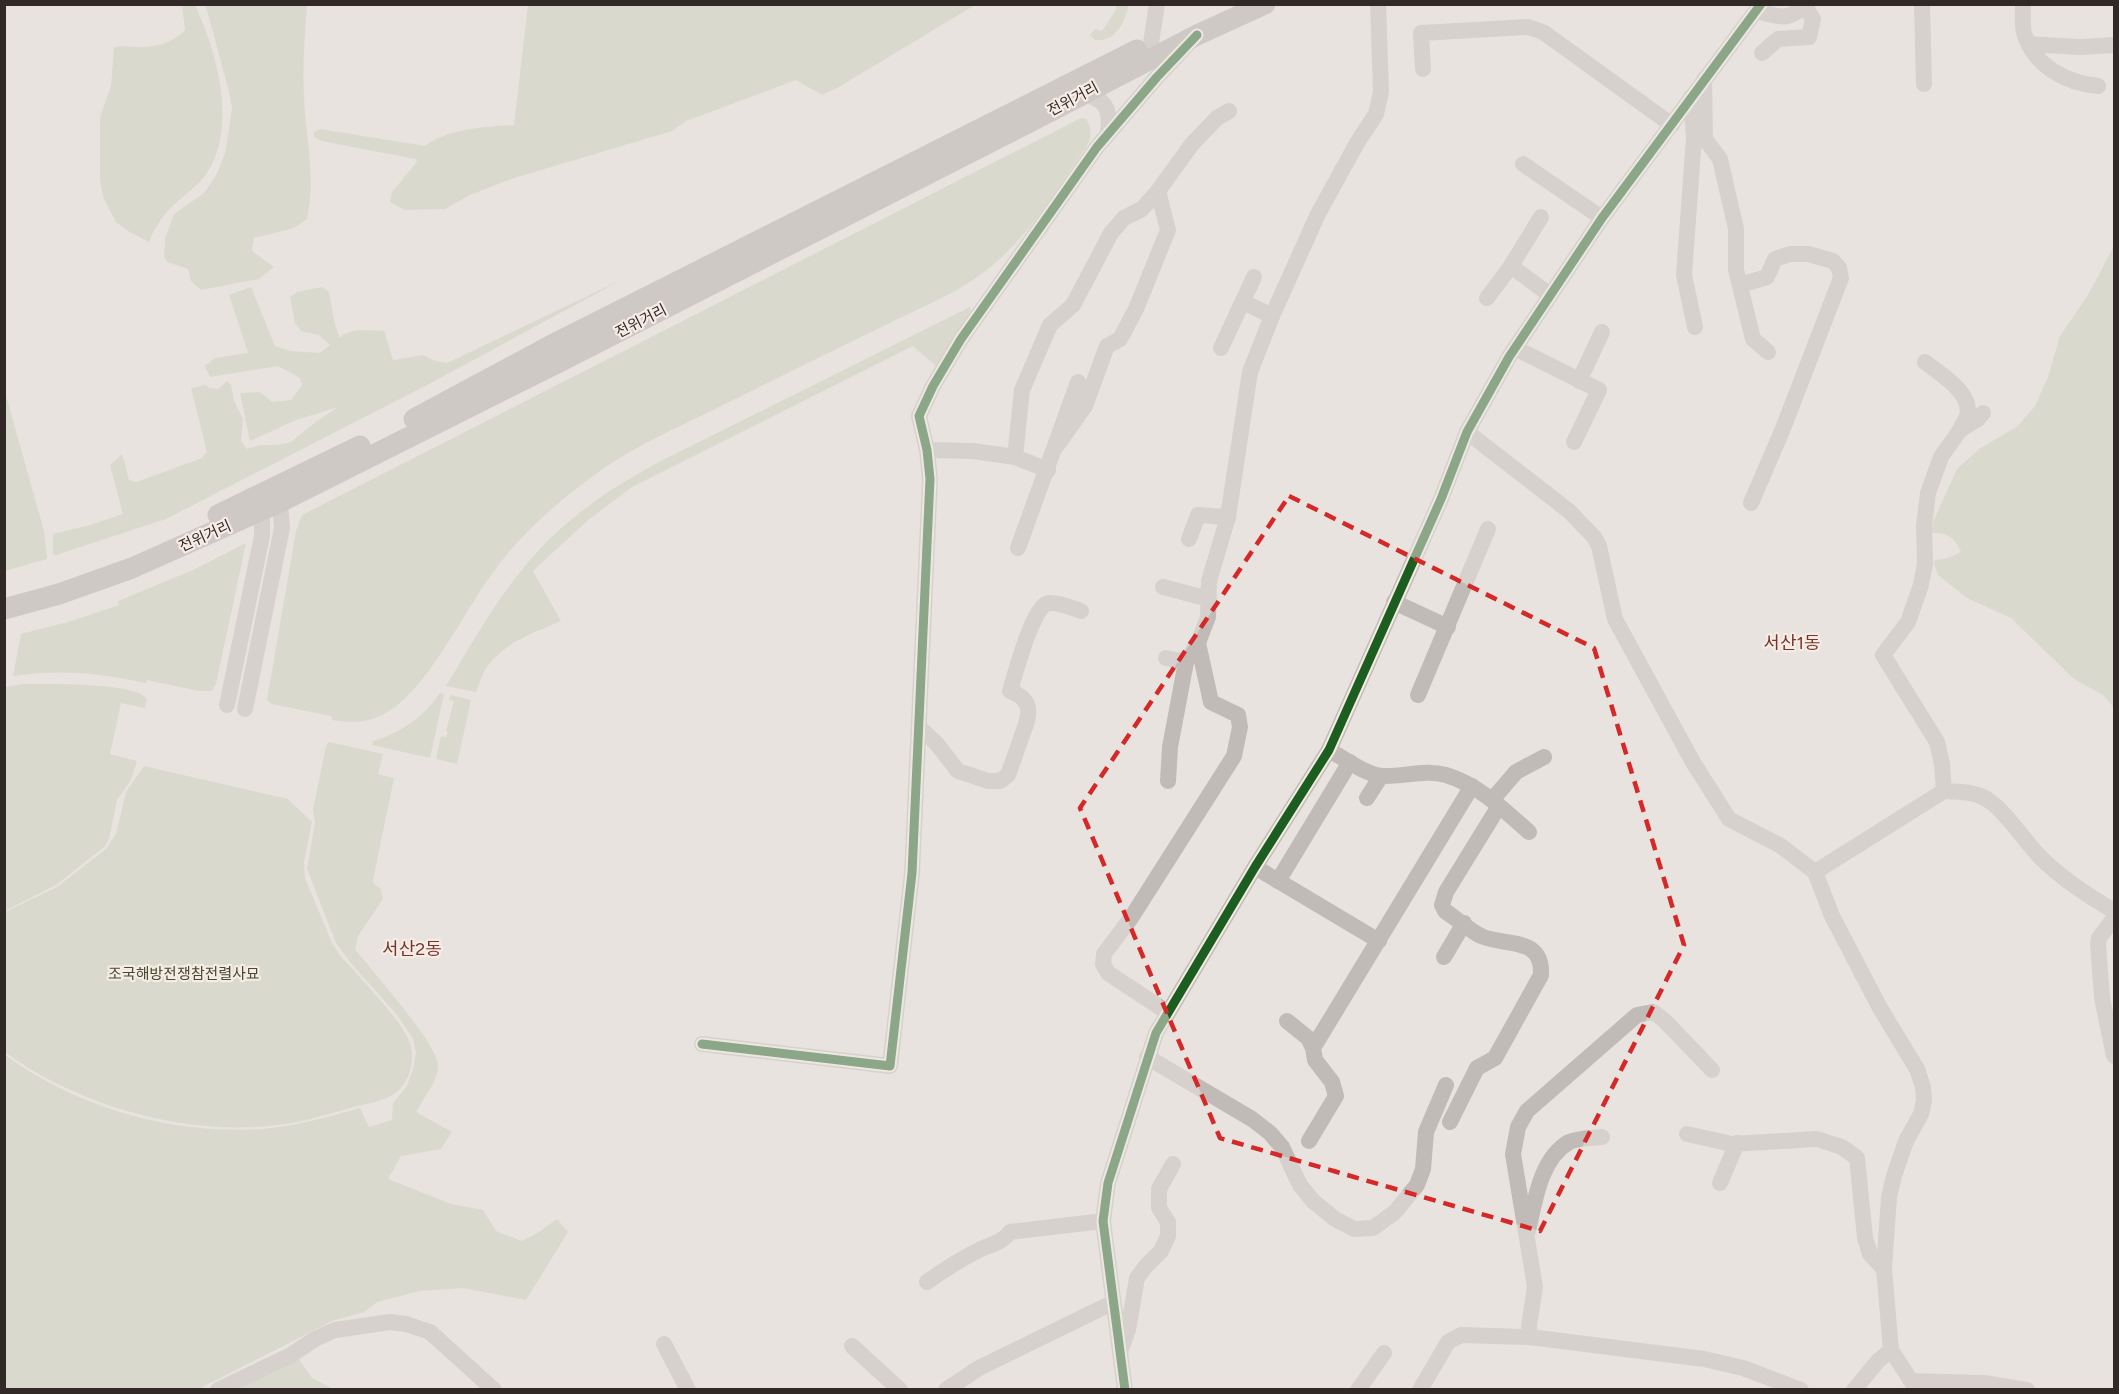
<svg xmlns="http://www.w3.org/2000/svg" width="2119" height="1394" font-family="Figtree,'Noto Sans KR',sans-serif">
  <style>
    .green { fill: #cbccb9 }
    .lines { fill: none; stroke-linecap: round; stroke-linejoin: round }
    .minor { stroke: #c1bbb7; stroke-width: 16 }
    .major { stroke: #b0a9a6; stroke-width: 21 }
    .cycleway-casing { stroke: #f6ece5; stroke-width: 13 }
    .cycleway { stroke: #1b5e20; stroke-width: 9 }
    .marked { fill: none; stroke: #d62828; stroke-width: 4.5; stroke-dasharray: 12 8; stroke-linejoin: round }
    .labels { text-anchor: middle; dominant-baseline: central; stroke-width: 4.5; stroke-linejoin: round; paint-order: stroke }
    .street-label { font-size: 15px; fill: #312926; stroke: #f6ece5 }
    .park-label { font-size: 15px; fill: #444c2d; stroke: #f6ece5 }
    .quarter-label { font-size: 18px; fill: #76342a; stroke: #f6ece5 }
  </style>
  <rect width="100%" height="100%" fill="#e8e3de"/>
  <g class="green">
    <path d="M182 5H195C217 52 239 129 205 176 197 186 187 193 178 201 165 212 155 226 149 242L128 231 116 222 103 197 100 180V117L111 86 114 48C121 45 126 47 134 47 153 47 171 45 185 30Z"/>
    <path d="M204 5H307C304 41 302 76 305 112 308 148 315 184 307 219L294 228 254 238 252 251 274 267 259 279 201 290 191 281 188 269 167 262 164 256 165 238 174 214 204 193 217 174 226 150 232 108 228 88 207 10Z"/>
    <path d="M528 5V4L975 5 837 88 822 95 796 80 686 121 672 131 511 179 470 195 445 209 405 210 390 202 392 192 416 163 417 160 415 159 322 141 314 137V132L320 129 425 146C446 129 487 126 514 125Z"/>
    <path d="M1116 5H1129C1124 23 1116 42 1095 40L1090 35 1095 29 1102 31 1116 10Z"/>
    <path d="M1081 118 1086 119C1092 128 1092 137 1087 146 1057 189 1030 235 989 268 961 292 923 306 890 323 830 352 769 382 709 412 668 432 625 451 589 479 554 505 520 535 494 571 465 609 426 693 384 714 368 723 350 723 332 720L331 716 272 704 267 700 296 531 302 515Z"/>
    <path d="M2114 246V708L2103 695 2074 679 2011 618 1967 598 1938 575 1933 561 1948 558 1961 552C1955 537 1947 532 1931 533L1933 522 1957 469 1979 449 2018 426 2035 406 2048 377 2060 336 2088 295Z"/>
    <path d="M621 280 431 383 166 519 56 555 53 554V534L90 525 123 514 110 465 122 454 129 480 136 482 200 459 207 452 191 388 206 385 209 388 218 389 227 381 231 385 234 401 243 419 241 441 247 449 260 445H278L291 442 317 421 338 407 296 420 250 441 240 393 260 392 272 402 291 400 302 385 300 378 278 366 210 377 205 366 215 358 248 353 229 295 251 287 275 346 290 351 320 353 330 345 319 335 301 331 295 323 290 297 297 292 322 287 329 292 335 325 340 338C350 327 370 331 384 331L393 360 423 355 436 361 447 363Z"/>
    <path d="M970 307 971 311 936 366 913 346 632 487 587 521 533 571 561 621C533 633 502 643 485 670 481 677 479 685 476 692L446 686C470 647 492 606 521 571 559 522 611 487 665 459Z"/>
    <polygon points="5,392 44,531 47,559 5,571"/>
    <path d="M246 543 216 684 212 691H199L147 680 146 683C95 673 65 669 13 676L21 634 68 622 119 605 118 601 193 570Z"/>
    <path d="M23 684C44 684 138 682 147 699L145 708 121 703 110 754 137 761 131 780 117 800 109 839 104 847 56 885 5 911V687Z"/>
    <path d="M440 693 444 694 430 758 372 745 373 741C400 733 424 717 440 693Z"/>
    <polygon points="450,695 471,700 457,764 436,759 441,736 446,737 448,732 446,731 454,701 449,700"/>
    <path d="M329 742 383 754 378 774 394 778 373 880 374 884 381 889 383 899 358 936 355 949C371 970 439 1045 438 1066 438 1081 423 1099 416 1112L452 1132 441 1149 401 1156 388 1179 451 1204 483 1210 496 1231 522 1241 539 1232 557 1219 568 1232 526 1300 463 1288 420 1291 377 1302 364 1312 332 1321 199 1389H5V1055C78 1108 172 1135 263 1129 296 1126 328 1117 360 1108L369 1127 392 1120 393 1103 407 1086 413 1069 416 1053 413 1039 398 1016 350 962 336 943 307 869 315 823 313 810 326 746Z"/>
    <path d="M144 766 288 799 312 822 304 862 305 878 332 943 339 954C355 973 408 1026 411 1047 415 1065 407 1089 389 1097 379 1102 365 1104 354 1107 335 1112 316 1118 297 1122 201 1141 82 1109 5 1052V912L57 887 106 849 116 834 126 792Z"/>
    <polygon points="298,1358 312,1378 333,1389 228,1390"/>
  </g>
  <g class="lines">
    <g class="minor">
      <polyline points="1922,4 1924,84"/>
      <path d="M2023 4C2023 14 2022 25 2024 33 2034 66 2066 83 2098 86"/>
      <path d="M1756 11C1780 17 1787 22 1807 4"/>
      <polyline points="1151,43 1157,4"/>
      <polyline points="2029,44 2080,47 2114,45"/>
      <polyline points="1762,53 1778,39 1809,37 1813,19 1805,6"/>
      <polyline points="1423,69 1421,33 1528,27 1543,32 1672,125"/>
      <polyline points="1704,79 1705,139 1720,159 1736,229 1736,270 1753,339 1768,352"/>
      <path d="M1081 94C1106 98 1111 109 1108 132"/>
      <polyline points="1691,97 1694,137 1684,275 1695,327"/>
      <polyline points="1523,164 1602,218"/>
      <polyline points="1511,266 1550,295"/>
      <polyline points="1740,285 1767,277 1775,259 1790,254 1808,254 1833,261 1839,268 1841,278 1782,431 1751,503"/>
      <polyline points="1487,298 1511,266 1541,217"/>
      <polyline points="1243,302 1272,316"/>
      <polyline points="1221,348 1254,277"/>
      <polyline points="1515,348 1599,390 1574,442"/>
      <path d="M1925 362C1940 374 1974 393 1967 417 1965 421 1962 425 1960 430"/>
      <polyline points="1579,381 1602,332"/>
      <polyline points="1467,432 1569,511 1594,537 1599,546 1615,619 1694,764 1729,819 1781,846 1815,872 1832,916 1880,1008 1917,1069 1923,1087 1924,1101 1921,1114 1906,1141 1894,1176 1889,1197 1884,1269 1891,1350 1917,1390"/>
      <polyline points="1056,447 1085,406 1107,346 1120,339 1136,309 1168,230 1158,191"/>
      <polyline points="927,450 973,451 1015,457 1048,470"/>
      <polyline points="1015,457 1022,390 1050,325 1073,305 1111,233 1124,218 1142,209 1158,191 1192,144 1217,118 1229,111"/>
      <polyline points="1189,539 1198,515 1228,517"/>
      <polyline points="1018,548 1078,382"/>
      <polyline points="1163,587 1209,599"/>
      <polyline points="1394,602 1448,627"/>
      <polyline points="1166,658 1186,662"/>
      <polyline points="1418,695 1488,529"/>
      <polyline points="227,705 262,536 262,511"/>
      <polyline points="245,709 282,528 280,502"/>
      <path d="M919 727 936 743 958 771 988 781H1000L1008 775C1012 763 1017 751 1021 738 1029 717 1036 701 1010 691 1015 675 1033 604 1049 603 1059 602 1072 608 1081 611"/>
      <path d="M1329 750C1344 758 1364 774 1382 776 1404 777 1425 769 1446 775 1479 785 1504 810 1529 832"/>
      <polyline points="1168,781 1170,747 1186,662 1198,643 1208,617 1209,581 1228,517 1250,372 1272,316 1318,214 1357,143 1376,114 1381,92 1378,4"/>
      <polyline points="1944,791 1942,764 1937,742 1883,655 1908,622 1921,585 1925,564 1924,526 1928,493 1941,457 1960,430 1978,419 1983,413"/>
      <polyline points="1367,798 1381,776"/>
      <polyline points="1492,800 1516,772 1544,757"/>
      <polyline points="1255,867 1379,941"/>
      <path d="M1815 872 1944 791C1957 792 1973 791 1985 798 2003 808 2024 840 2039 856 2062 879 2087 895 2114 911"/>
      <polyline points="1278,881 1350,762"/>
      <polyline points="2114,918 2099,938 2098,944 2102,998 2114,1056"/>
      <polyline points="1444,957 1464,923"/>
      <polyline points="1167,1012 1108,973 1103,964 1104,954 1131,918 1234,756 1240,727 1238,715 1211,702 1198,643"/>
      <polyline points="1287,1021 1308,1038 1313,1048"/>
      <polyline points="702,1044 890,1066 912,873 930,479 927,450 919,416 933,386 961,339 1097,147 1157,77 1188,44"/>
      <polyline points="1147,1057 1252,1119 1270,1133 1282,1147 1300,1185 1313,1201 1335,1219 1354,1229 1373,1228 1395,1212 1417,1185 1423,1169 1426,1132 1446,1085"/>
      <polyline points="1712,1070 1664,1020 1653,1012 1637,1015 1527,1111 1518,1127 1513,1154 1535,1287 1529,1325 1530,1337 1704,1359 1743,1368 1801,1390"/>
      <path d="M1450 1122 1477 1068 1495 1058 1541 975C1543 936 1507 947 1481 936 1469 930 1457 919 1445 911L1442 905 1446 892 1499 806"/>
      <polyline points="1687,1134 1732,1144 1817,1139 1842,1147 1857,1158 1865,1238 1870,1254 1884,1269"/>
      <polyline points="1309,1141 1336,1096 1332,1082 1315,1060 1313,1048 1472,786"/>
      <polyline points="1720,1183 1737,1143"/>
      <path d="M1528 1231C1535 1201 1540 1159 1569 1142 1578 1138 1593 1138 1602 1137"/>
      <path d="M927 1282C943 1270 960 1260 977 1251 990 1244 1001 1244 1010 1232L1103 1221"/>
      <polyline points="664,1344 688,1390"/>
      <polyline points="852,1346 900,1390"/>
      <polyline points="1121,1349 1128,1330 1137,1278 1146,1266 1161,1251 1168,1236 1168,1222 1159,1208 1159,1189 1173,1164"/>
      <polyline points="1911,1381 1984,1383 2027,1390"/>
      <polyline points="218,1390 291,1355 315,1339 335,1330 390,1322 406,1324 430,1332 494,1390"/>
      <polyline points="946,1390 979,1368 1112,1303"/>
      <polyline points="1125,1390 1103,1221 1108,1183 1156,1033 1255,867 1329,750 1441,499 1467,432 1509,357 1602,218 1761,4"/>
      <polyline points="1358,1390 1384,1353"/>
      <polyline points="1420,1390 1448,1342 1461,1335 1530,1337"/>
      <polyline points="1854,1390 1878,1361 1891,1350"/>
    </g>
    <g class="major">
      <polyline points="414,419 550,346 1137,50"/>
      <polyline points="218,515 360,446"/>
      <polyline points="4,609 59,594 132,568 280,502 557,363 1055,109 1197,35 1265,4"/>
    </g>
    <g class="cycleway-casing">
      <g id="cycleway">
        <polyline points="702,1044 890,1066 912,873 930,479 927,450 919,416 933,386 961,339 1097,147 1157,77 1197,35"/>
        <polyline points="1125,1390 1103,1221 1108,1183 1156,1033 1255,867 1329,750 1441,499 1467,432 1509,357 1602,218 1761,4"/>
      </g>
    </g>
    <use href="#cycleway" class="cycleway"/>
  </g>
  <path d="M0 0H2119V1394H0ZM1289 496 1594 648 1684 945 1540 1231 1220 1138 1080 808Z" fill="#e8e3de" fill-opacity=".55" fill-rule="evenodd"/>
  <path class="marked" d="M1289 496 1594 648 1684 945 1540 1231 1220 1138 1080 808Z"/>
  <g class="labels">
    <g class="street-label">
      <text transform="translate(1073 99) rotate(-28)">전위거리</text>
      <text transform="translate(641 321) rotate(-27)">전위거리</text>
      <text transform="translate(205 536) rotate(-24)">전위거리</text>
    </g>
    <g class="park-label">
      <text x="184" y="974">조국해방전쟁참전렬사묘</text>
    </g>
    <g class="quarter-label">
      <text x="1792" y="643">서산1동</text>
      <text x="412" y="949">서산2동</text>
    </g>
  </g>
  <rect width="2119" height="1394" fill="none" stroke="#312926" stroke-width="12"/>
</svg>
